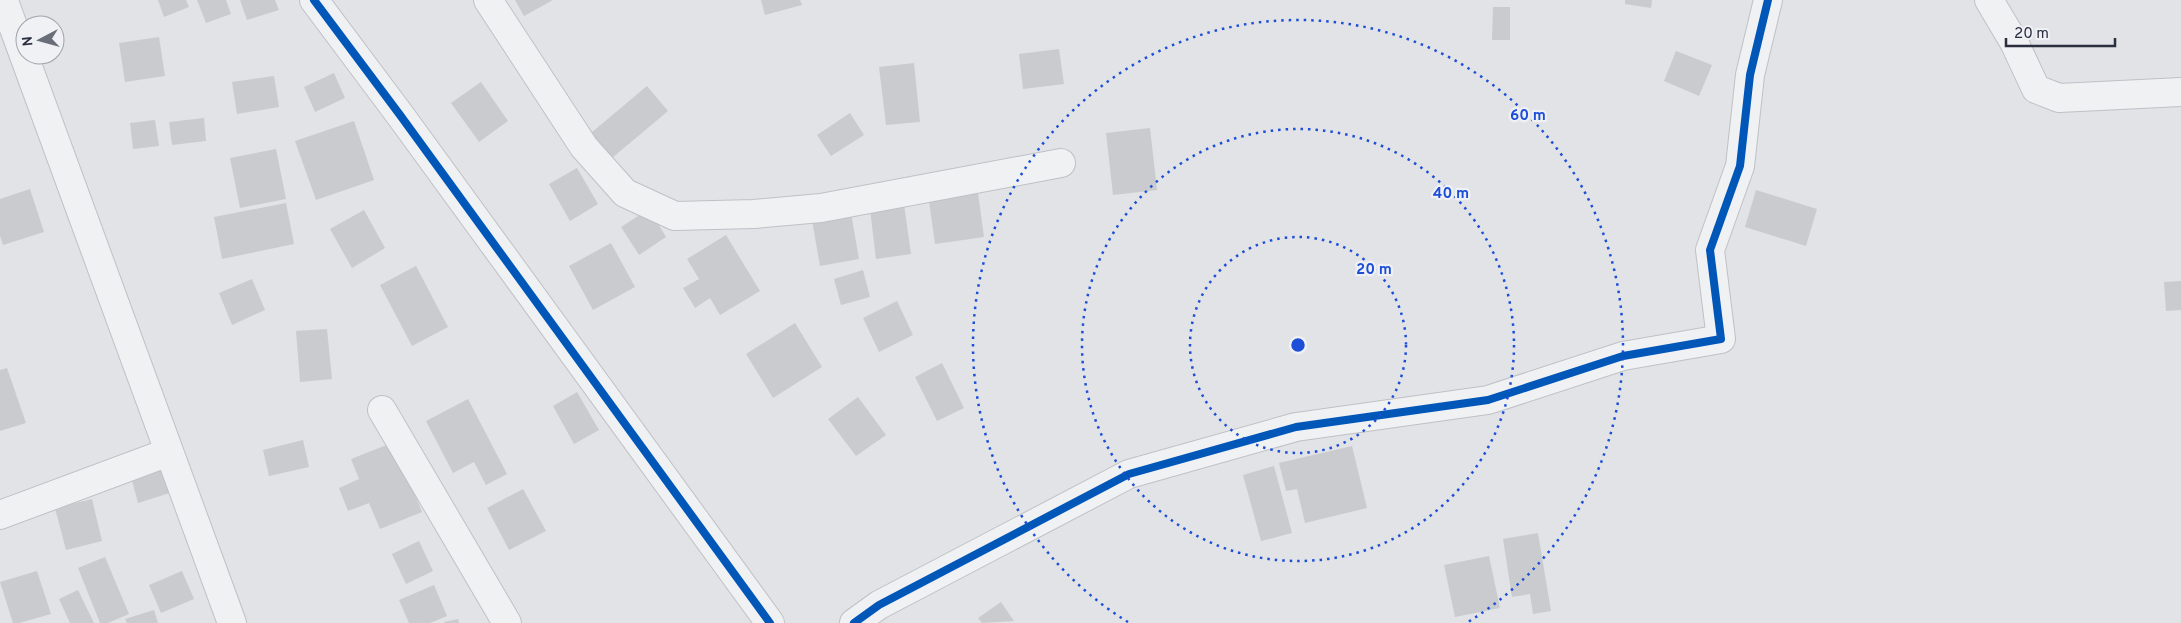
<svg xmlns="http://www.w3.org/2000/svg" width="2181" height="623" font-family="Overpass,sans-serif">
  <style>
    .building { fill: #c9cbce }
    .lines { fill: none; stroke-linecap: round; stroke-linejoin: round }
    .minor-casing { stroke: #bfc1c4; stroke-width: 30 }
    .minor { stroke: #f0f1f3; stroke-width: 28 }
    .cycleway-casing { stroke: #eff1f5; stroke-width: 11 }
    .cycleway { stroke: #0057b8; stroke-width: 8 }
    .ring { fill: none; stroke: #1d4ed8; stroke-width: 2.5; stroke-dasharray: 2.5 5 }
    .centre { fill: #1d4ed8; stroke: #eff1f5; stroke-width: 2.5 }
    .ring-label { font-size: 15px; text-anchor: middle; font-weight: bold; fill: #1d4ed8; stroke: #eff1f5; stroke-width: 4.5; stroke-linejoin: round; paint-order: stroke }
  </style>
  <rect width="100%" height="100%" fill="#e1e3e6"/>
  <g class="building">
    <polygon points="158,0 186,0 189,7 164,17"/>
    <polygon points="197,0 226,0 231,14 206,23"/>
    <polygon points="240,0 275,0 279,10 247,20"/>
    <polygon points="515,0 553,0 524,16"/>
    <polygon points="761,0 800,0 802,5 765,15"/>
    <polygon points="1625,0 1652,0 1651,8 1625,4"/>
    <polygon points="1493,7 1510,7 1510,40 1492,40"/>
    <polygon points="159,37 165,76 125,82 119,43"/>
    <polygon points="1059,49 1064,84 1023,89 1019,54"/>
    <polygon points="1676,51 1712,65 1699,96 1664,81"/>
    <polygon points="914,63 920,122 886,125 879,67"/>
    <polygon points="334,73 345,98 315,112 304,87"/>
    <polygon points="274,76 279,107 237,114 232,82"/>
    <polygon points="481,82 508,121 479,142 451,103"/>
    <polygon points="647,86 668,111 612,158 591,133"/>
    <polygon points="850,113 864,135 831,156 817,135"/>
    <polygon points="204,118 206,141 172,145 169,122"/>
    <polygon points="155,120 159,146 133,149 130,123"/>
    <polygon points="354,121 374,180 316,200 295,141"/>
    <polygon points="1150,128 1157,190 1113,195 1106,133"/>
    <polygon points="276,149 286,199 240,208 230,158"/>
    <polygon points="577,168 598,204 570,221 549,184"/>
    <polygon points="30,189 44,232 3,245 0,236 0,199"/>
    <polygon points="1756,190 1817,209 1806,246 1745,227"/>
    <polygon points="978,193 984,237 935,244 929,201"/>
    <polygon points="286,203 294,244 222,259 214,217"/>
    <polygon points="904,204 911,254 876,259 870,209"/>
    <polygon points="649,209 666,237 639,255 621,227"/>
    <polygon points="364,210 385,248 352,268 330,229"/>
    <polygon points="851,213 859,259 820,266 812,220"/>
    <polygon points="726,235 760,291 720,315 710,298 695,308 683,288 699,279 687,259"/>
    <polygon points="611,243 635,287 593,310 569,266"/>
    <polygon points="416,266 448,327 412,346 380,285"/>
    <polygon points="863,270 870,297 841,305 834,279"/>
    <polygon points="252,279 265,310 232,325 219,293"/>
    <polygon points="2181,281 2181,310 2166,311 2164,282"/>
    <polygon points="897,301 913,335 879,352 863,318"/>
    <polygon points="795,323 822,367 773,398 746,354"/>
    <polygon points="327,329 332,379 300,382 296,331"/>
    <polygon points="942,363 964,408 937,421 915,377"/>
    <polygon points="7,368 26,423 0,431 0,370"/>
    <polygon points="577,392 599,430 574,444 553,406"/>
    <polygon points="858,397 886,435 856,456 828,419"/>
    <polygon points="468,399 507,474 486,485 474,462 453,473 426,421"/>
    <polygon points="303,440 309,467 269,476 263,450"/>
    <polygon points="394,442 422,512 380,529 369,503 348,511 339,488 359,479 351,459"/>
    <polygon points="1352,446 1367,508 1305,523 1297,489 1286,491 1279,463"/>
    <polygon points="164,462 173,492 138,503 130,473"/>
    <polygon points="1274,466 1292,533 1261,541 1243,475"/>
    <polygon points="523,489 546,531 509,550 487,508"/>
    <polygon points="92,499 102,541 66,550 55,508"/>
    <polygon points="1538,533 1551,611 1533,614 1530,594 1512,597 1503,539"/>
    <polygon points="419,541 433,571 406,584 392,554"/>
    <polygon points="1489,556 1500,608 1455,617 1444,565"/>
    <polygon points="105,557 129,614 108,623 100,623 78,568"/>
    <polygon points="37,571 51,614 19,623 13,623 0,582"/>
    <polygon points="182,571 194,599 161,613 149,585"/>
    <polygon points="434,585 447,616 430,623 409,623 399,600"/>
    <polygon points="78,590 94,623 70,623 59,599"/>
    <polygon points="1001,602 1014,621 982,623 978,618"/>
    <polygon points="154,610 158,623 127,623 125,619"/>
    <polygon points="458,619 459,623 445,623 444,622"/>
  </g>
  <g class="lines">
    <g class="minor-casing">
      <g id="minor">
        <polyline points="314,0 400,115 770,623"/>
        <polyline points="488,0 584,147 625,193 675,216 754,214 821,208 1061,163"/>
        <polyline points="1989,0 2014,42 2036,89 2059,98 2181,92"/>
        <polyline points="5,4 232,623"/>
        <polyline points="382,410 507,623"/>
        <polyline points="0,515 169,452"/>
        <polyline points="854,623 879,605 1129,474 1296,427 1488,400 1623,356 1721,339 1710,250 1740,166 1750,75 1768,0"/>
      </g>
    </g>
    <use href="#minor" class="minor"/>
    <g class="cycleway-casing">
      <g id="cycleway">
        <polyline points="314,0 400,115 770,623"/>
        <polyline points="854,623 879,605 1129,474 1296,427 1488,400 1623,356 1721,339 1710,250 1740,166 1750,75 1768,0"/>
      </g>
    </g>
    <use href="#cycleway" class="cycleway"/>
  </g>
  <g class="ring">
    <circle cx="1298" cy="345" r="108"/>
    <circle cx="1298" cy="345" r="216"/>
    <path d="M1128 622A325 325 0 1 1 1468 622"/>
  </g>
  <circle cx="1298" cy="345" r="8" class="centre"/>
  <g class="ring-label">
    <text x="1528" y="120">60 m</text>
    <text x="1451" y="198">40 m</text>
    <text x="1374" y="274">20 m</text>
  </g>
  <g transform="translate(40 40) rotate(264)"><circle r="24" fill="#eff1f5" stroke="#a0a3ac"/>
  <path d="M0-4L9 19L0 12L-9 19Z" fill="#696e79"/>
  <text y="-8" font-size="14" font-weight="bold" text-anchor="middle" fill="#292f3e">N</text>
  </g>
  <path d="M2006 38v8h109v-8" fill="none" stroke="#292f3e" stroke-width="2.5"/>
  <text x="2014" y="38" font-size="15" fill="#292f3e" stroke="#eff1f5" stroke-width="4" paint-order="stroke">20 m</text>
</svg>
